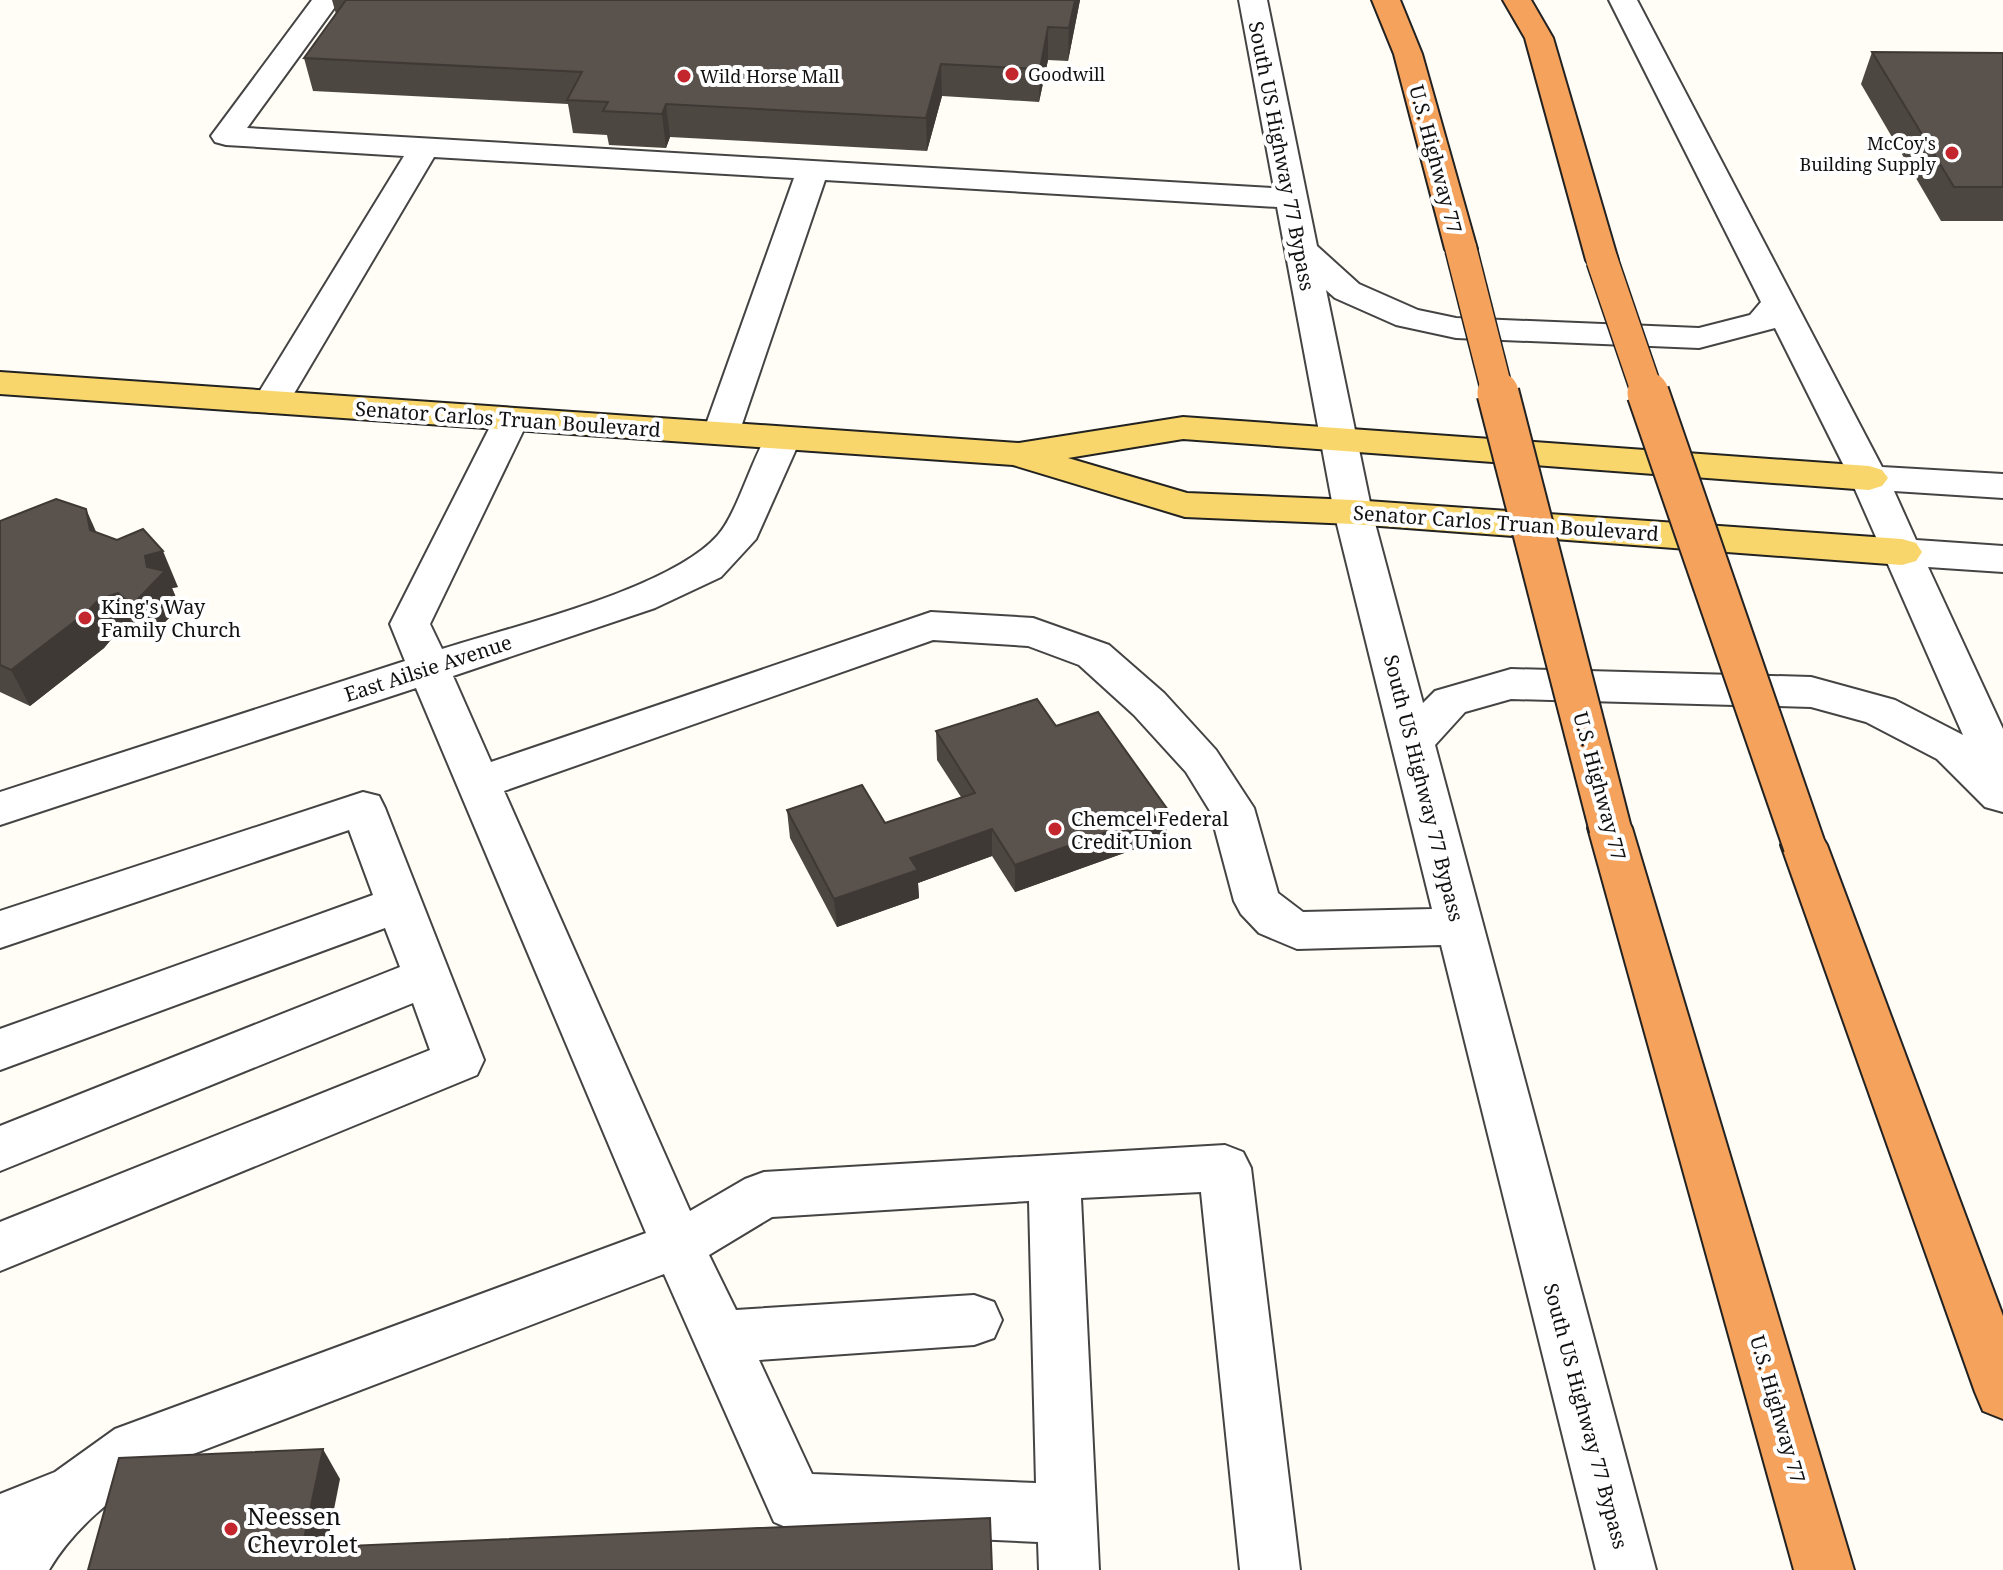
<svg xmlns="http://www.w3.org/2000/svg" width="2003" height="1570" font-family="'Noto Serif',serif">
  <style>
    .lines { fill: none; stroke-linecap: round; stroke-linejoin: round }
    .minor-casing { stroke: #444; stroke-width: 4 }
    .major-casing { stroke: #222; stroke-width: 4 }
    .highway-casing { stroke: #222; stroke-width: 4 }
    .minor { fill: #fff; fill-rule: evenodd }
    .major { fill: #f9d66b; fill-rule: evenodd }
    .highway { fill: #f5a25d; fill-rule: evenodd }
    .highway-bridge-far1-casing { stroke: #222; stroke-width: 34; stroke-linecap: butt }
    .highway-bridge-casing { stroke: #222; stroke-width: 45; stroke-linecap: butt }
    .highway-bridge-far1 { stroke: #f5a25d; stroke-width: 31 }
    .highway-bridge { stroke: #f5a25d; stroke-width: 41 }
    .wall { fill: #4d4742 }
    .shaded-wall { fill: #3f3936 }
    .building { fill: #5a524d; stroke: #3f3936; stroke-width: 2 }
    .poi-dot { fill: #c4262e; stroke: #fff; stroke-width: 3 }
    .labels { text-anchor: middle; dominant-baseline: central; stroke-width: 8; stroke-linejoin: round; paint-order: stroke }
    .far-poi-label { font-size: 18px; fill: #111; stroke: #fff; text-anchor: start }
    .street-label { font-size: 20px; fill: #111; stroke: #fff }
    .poi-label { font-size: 20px; fill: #111; stroke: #fff; text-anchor: start }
    .near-poi-label { font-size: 24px; fill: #111; stroke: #fff; text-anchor: start }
  </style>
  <rect width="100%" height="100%" fill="#fffdf5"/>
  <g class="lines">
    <g class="minor-casing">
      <g id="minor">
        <path d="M312 0H340L247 128 1274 188 1239 0H1267L1317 246 1359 284 1418 310 1456 318 1699 328 1750 315 1761 302 1609 0H1637L1882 467 2003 474V498L1894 491 1916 540 2003 546V572L1928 567 2003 729V812L1985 807 1937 759 1866 722 1811 707 1511 699 1465 712 1435 745 1656 1570H1596L1441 945 1297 949 1259 933 1241 914 1234 901 1210 811 1186 772 1134 715 1079 665 1028 646 933 640 504 791 690 1211 745 1179 764 1172 1225 1145 1243 1152 1251 1168 1300 1570H1240L1201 1192 1081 1198 1099 1570H1039L1038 1542 795 1531 774 1522 664 1274 154 1469C113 1498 75 1526 49 1570H0V1494L55 1472 115 1429 646 1233 416 688 0 825V792L405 661 390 624 498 411 511 408 524 411 529 419 430 624 442 649C514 626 671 589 718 535 738 512 751 459 770 430L783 427 796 430 801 438 756 539 721 577 655 608 453 676 491 762 931 612 1033 618 1109 645 1164 693 1216 750 1254 808 1278 893 1303 912 1432 909 1334 512 1277 207 825 180 739 433 734 441 721 444 708 441 703 433 794 178 434 157 289 402 284 410 271 413 258 410 253 402 404 156 226 145 215 142 211 136ZM1326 290 1335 298 1396 325 1456 338 1699 348 1775 328 1850 478 1963 735 1895 700 1811 677 1511 669 1435 691 1423 703 1372 512ZM1029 1201 1036 1483 812 1474 759 1360 974 1345 994 1338 1002 1320 994 1302 974 1295 736 1310 709 1255 772 1217Z"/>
        <polygon points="363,792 379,796 385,808 484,1060 477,1075 0,1271 0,1222 430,1050 413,1003 0,1171 0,1126 400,967 385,928 0,1070 0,1029 373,895 349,830 0,948 0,911"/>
      </g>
    </g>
    <g class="major-casing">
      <polygon id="major" points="0,372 1019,443 1183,417 1869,466 1882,470 1888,478 1882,486 1869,490 1183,439 1068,458 1187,493 1353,500 1902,539 1916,543 1922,552 1916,561 1902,565 1353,524 1185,517 1013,465 0,394"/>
    </g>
    <g class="highway-casing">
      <g id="highway">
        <polygon points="1372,0 1400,0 1422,54 1477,249 1473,256 1461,259 1449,256 1445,249 1394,54"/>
        <polygon points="1503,0 1531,0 1553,38 1618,260 1614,267 1602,270 1590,267 1586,260 1525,38"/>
        <polygon points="1610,811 1626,816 1632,828 1854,1570 1794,1570 1588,828 1594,816"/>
        <polygon points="1804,828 1820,833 1827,845 2003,1316 2003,1419 1983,1411 1975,1392 1781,845 1788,833"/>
      </g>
    </g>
    <use href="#minor" class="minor"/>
    <use href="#major" class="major"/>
    <use href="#highway" class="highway"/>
    <g class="highway-bridge-far1-casing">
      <g id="highway-bridge-far1">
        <polyline points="1461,249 1498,395"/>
        <polyline points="1602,260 1648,395"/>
      </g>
    </g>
    <g class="highway-bridge-casing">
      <g id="highway-bridge">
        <polyline points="1498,393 1610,828"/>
        <polyline points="1648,393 1804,845"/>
      </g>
    </g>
    <use href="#highway-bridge-far1" class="highway-bridge-far1"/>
    <use href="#highway-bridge" class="highway-bridge"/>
  </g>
  <g class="wall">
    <polygon points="332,0 1080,0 1068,61 1048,60 1039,102 942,96 927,151 670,137 666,148 609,145 607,135 573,133 568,104 313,91 304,58 336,14"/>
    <polygon points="1872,52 2003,53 2003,221 1941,221 1861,84"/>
    <polygon points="0,521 97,533 178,587 172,588 180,607 147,640 134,629 114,636 104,648 30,706 0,692"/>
    <polygon points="1056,726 1168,810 1166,838 1015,892 992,856 918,883 919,898 837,927 790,838 787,810 885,823 961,797 937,760 936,731"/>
  </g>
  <g class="shaded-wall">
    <polygon points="1075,0 1080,0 1068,61 1069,28"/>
    <polygon points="1048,27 1048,60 1039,102 1040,69"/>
    <polygon points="941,64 942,96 927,151 926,118"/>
    <polygon points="666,104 670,137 666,148 662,114"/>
    <polygon points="86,509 102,545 90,530"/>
    <polygon points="163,551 178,587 172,588 180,607 147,640 132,605 147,567 145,556"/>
    <polygon points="118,593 134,629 114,636 104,648 30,706 11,670 98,600"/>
    <polygon points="1168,810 1166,838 1015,892 1015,865"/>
    <polygon points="992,829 992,856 918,883 919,898 837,927 834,899 910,858"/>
    <polygon points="323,1449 340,1479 322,1570 302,1548"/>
  </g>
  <g class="building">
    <polygon points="346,0 1075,0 1069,28 1048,27 1040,69 941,64 926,118 666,104 662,114 603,111 608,102 567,100 582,72 304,58"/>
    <polygon points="1872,52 2003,53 2003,187 1954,187"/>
    <polygon points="56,499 86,509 90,530 117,540 143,529 163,551 145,556 147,567 165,571 132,605 118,593 98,600 87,612 11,670 0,665 0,521"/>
    <polygon points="1037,699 1056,726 1098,712 1168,810 1015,865 992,829 910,858 918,870 834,899 787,810 862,785 885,823 975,793 936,731"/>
    <polygon points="323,1449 302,1548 990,1518 992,1570 88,1570 119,1458"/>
  </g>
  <g class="poi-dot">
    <circle cx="1012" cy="74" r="8"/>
    <circle cx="684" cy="76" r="8"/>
    <circle cx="1952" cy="153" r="8"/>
    <circle cx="85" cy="618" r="8"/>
    <circle cx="1055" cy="829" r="8"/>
    <circle cx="231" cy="1529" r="8"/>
  </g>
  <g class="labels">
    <g class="far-poi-label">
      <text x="1028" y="74">Goodwill</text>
      <text x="700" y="76">Wild Horse Mall</text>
      <text x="1936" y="143" text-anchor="end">McCoy's<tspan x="1936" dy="21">Building Supply</tspan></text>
    </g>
    <g class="street-label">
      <text transform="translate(1282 156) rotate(79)">South US Highway 77 Bypass</text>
      <text transform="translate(1436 159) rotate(75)">U.S. Highway 77</text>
      <text transform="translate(508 419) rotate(4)">Senator Carlos Truan Boulevard</text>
      <text transform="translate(1506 523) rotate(4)">Senator Carlos Truan Boulevard</text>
      <text transform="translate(428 668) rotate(-18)">East Ailsie Avenue</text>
      <text transform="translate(1600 786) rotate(75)">U.S. Highway 77</text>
      <text transform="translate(1424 788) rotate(76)">South US Highway 77 Bypass</text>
      <text transform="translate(1778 1409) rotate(74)">U.S. Highway 77</text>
      <text transform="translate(1586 1416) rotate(75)">South US Highway 77 Bypass</text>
    </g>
    <g class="poi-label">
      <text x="101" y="606">King's Way<tspan x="101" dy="23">Family Church</tspan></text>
      <text x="1071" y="818">Chemcel Federal<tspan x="1071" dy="23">Credit Union</tspan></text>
    </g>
    <g class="near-poi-label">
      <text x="247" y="1515">Neessen<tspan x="247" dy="28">Chevrolet</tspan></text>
    </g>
  </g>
</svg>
